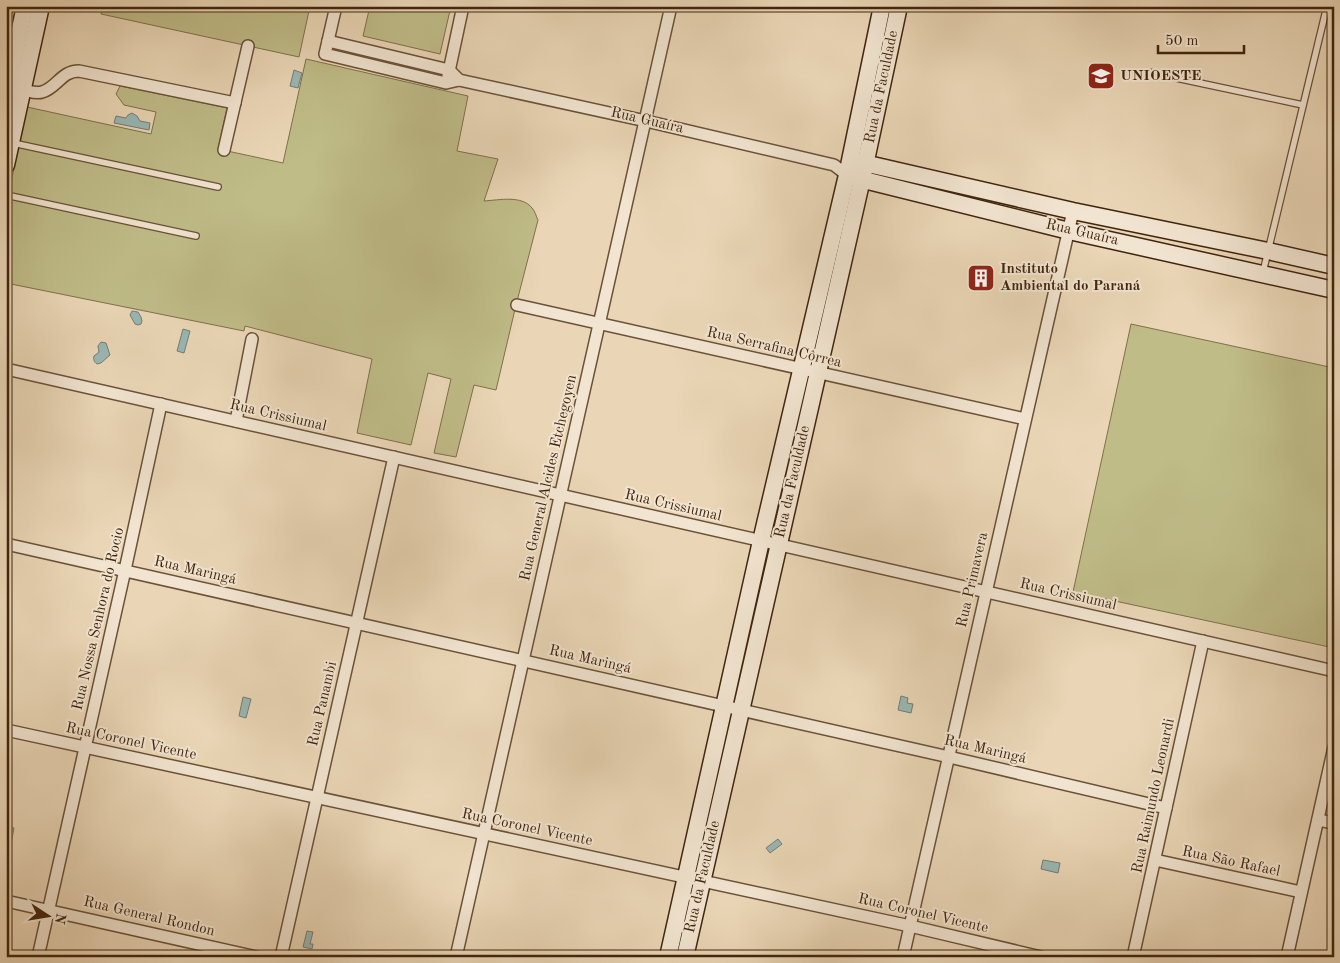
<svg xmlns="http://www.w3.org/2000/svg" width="1340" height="963" font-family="'Old Standard TT',serif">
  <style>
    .green { fill: #bfbc88; stroke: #80704b }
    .water { fill: #99b8b5; stroke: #767d72 }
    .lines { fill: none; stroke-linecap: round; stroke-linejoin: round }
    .lane-casing { stroke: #6b5138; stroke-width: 8 }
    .street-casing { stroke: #6b5138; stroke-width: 14 }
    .secondary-casing { stroke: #41250e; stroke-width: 19 }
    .lane { stroke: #f1e4d0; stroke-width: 5.5 }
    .street { stroke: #f1e4d0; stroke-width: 11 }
    .secondary { stroke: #f1e4d0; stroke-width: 16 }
    .labels { text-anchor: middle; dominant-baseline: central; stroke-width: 4; stroke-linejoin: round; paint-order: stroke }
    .poi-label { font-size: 15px; font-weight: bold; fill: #41250e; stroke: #f1e4d0; text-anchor: start }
    .street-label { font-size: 15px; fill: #41250e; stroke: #f1e4d0 }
  </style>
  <rect width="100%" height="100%" fill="#ead6b6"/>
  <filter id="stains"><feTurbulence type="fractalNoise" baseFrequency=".004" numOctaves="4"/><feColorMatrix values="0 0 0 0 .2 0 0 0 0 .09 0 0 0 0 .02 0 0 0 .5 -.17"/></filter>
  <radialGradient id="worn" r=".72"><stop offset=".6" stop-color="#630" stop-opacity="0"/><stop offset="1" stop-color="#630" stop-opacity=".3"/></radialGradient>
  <g class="green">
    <polygon points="103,6 310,6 299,57 101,14"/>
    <polygon points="370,6 451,6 440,54 363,36"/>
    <path d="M306 59 468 96 457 151 498 159 484 201C499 200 522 195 532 208 535 211 536 216 538 220L516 305 496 390 474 385 456 457 434 453 451 379 428 373 411 445 357 433 372 359 245 326 244 331 6 283V206L27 107 151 134 156 112 124 105 116 94 120 86 227 108 218 149 283 163Z"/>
    <polygon points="1131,324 1334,368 1334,648 1073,592"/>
  </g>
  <g class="water">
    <polygon points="294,70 302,73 298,88 290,86"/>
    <polygon points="132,113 137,116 140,121 150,123 149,130 114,123 116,116 126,118 128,115"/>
    <polygon points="132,311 138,312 141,317 142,321 141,324 138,325 135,324 130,315"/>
    <polygon points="183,329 190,331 184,353 177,351"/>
    <path d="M101 342 106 343 110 355 101 363 97 364C94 362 93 359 94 356L99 352 98 346Z"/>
    <polygon points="901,696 908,698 907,703 913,704 911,713 898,710"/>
    <polygon points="243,697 251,699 246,718 239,716"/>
    <polygon points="6,826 14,828 11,844 6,843"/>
    <polygon points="778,839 782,844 770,853 766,848"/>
    <polygon points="1043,860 1060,863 1058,873 1041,869"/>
    <polygon points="307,931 313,932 310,944 313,944 312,949 303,947"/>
  </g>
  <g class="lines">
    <g class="lane-casing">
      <g id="lane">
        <polyline points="1148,72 1303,105"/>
        <polyline points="13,143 218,187"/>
        <polyline points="6,195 196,236"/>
        <polyline points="1263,272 1327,6"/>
      </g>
    </g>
    <g class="street-casing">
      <g id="street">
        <polyline points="336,6 325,54 446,83 459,80 646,121 834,165 847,175"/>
        <polyline points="328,41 449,70 459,80"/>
        <polyline points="448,76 463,6"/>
        <path d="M23 90C29 91 36 94 42 92 57 88 61 71 79 71L235 103"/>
        <polyline points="224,150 248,46"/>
        <polyline points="517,305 1025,419"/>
        <polyline points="6,369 1334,671"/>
        <polyline points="236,421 252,339"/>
        <polyline points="6,544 949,757 1166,808"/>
        <polyline points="6,730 910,926 1041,957"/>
        <polyline points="1318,820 1334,823"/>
        <polyline points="1155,860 1301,892"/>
        <polyline points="6,901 256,957"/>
        <polyline points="38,957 125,570 161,404"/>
        <polyline points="281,957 394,457"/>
        <polyline points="456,957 671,6"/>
        <polyline points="903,957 1073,211"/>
        <polyline points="1133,957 1203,641"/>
        <polyline points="1287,957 1334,747"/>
      </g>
    </g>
    <g class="secondary-casing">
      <g id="secondary">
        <polyline points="6,94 25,6"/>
        <polyline points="855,161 1073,211 1268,251 1334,266"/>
        <polyline points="6,165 41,6"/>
        <polyline points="852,177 1069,231 1334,290"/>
        <polyline points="668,957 761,541 847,175 882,6"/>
        <polyline points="685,957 862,179 899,6"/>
      </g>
    </g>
    <use href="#lane" class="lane"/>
    <use href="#street" class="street"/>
    <use href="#secondary" class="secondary"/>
  </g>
  <defs>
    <g id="university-square" transform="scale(1.4375)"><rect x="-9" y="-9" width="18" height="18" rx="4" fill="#8f2418" stroke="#f1e4d0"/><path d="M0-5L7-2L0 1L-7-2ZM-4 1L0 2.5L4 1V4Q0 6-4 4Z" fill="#fff"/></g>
    <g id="building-square" transform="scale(1.4375)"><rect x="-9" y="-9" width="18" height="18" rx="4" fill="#8f2418" stroke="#f1e4d0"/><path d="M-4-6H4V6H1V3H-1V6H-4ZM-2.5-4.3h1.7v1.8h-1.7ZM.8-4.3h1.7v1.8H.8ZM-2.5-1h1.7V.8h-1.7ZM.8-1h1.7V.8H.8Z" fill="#fff"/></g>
  </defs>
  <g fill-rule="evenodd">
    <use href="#university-square" x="1101" y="76"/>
    <use href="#building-square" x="981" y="278"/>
  </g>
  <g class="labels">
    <g class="poi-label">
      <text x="1120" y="76">UNIOESTE</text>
      <text x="1000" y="269">Instituto<tspan x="1000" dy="17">Ambiental do Paraná</tspan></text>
    </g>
    <g class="street-label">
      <text transform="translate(882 87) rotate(-78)">Rua da Faculdade</text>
      <text transform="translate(647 121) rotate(13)">Rua Guaíra</text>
      <text transform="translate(1082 233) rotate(13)">Rua Guaíra</text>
      <text transform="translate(774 348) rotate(13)">Rua Serrafina Côrrea</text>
      <text transform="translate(278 416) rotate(13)">Rua Crissiumal</text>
      <text transform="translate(549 478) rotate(-77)">Rua General Alcides Etchegoyen</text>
      <text transform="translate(793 482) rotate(-77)">Rua da Faculdade</text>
      <text transform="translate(673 506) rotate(13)">Rua Crissiumal</text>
      <text transform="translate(195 571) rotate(13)">Rua Maringá</text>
      <text transform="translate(973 580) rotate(-77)">Rua Primavera</text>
      <text transform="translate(1068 595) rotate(13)">Rua Crissiumal</text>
      <text transform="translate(99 619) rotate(-77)">Rua Nossa Senhora do Rocio</text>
      <text transform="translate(590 660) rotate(13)">Rua Maringá</text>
      <text transform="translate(323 704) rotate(-77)">Rua Panambi</text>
      <text transform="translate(131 742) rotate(12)">Rua Coronel Vicente</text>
      <text transform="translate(985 750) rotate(13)">Rua Maringá</text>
      <text transform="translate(1154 796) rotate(-78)">Rua Raimundo Leonardi</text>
      <text transform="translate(527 828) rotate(12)">Rua Coronel Vicente</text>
      <text transform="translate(1231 862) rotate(12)">Rua São Rafael</text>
      <text transform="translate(703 877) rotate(-77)">Rua da Faculdade</text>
      <text transform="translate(923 914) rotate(13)">Rua Coronel Vicente</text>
      <text transform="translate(149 917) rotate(13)">Rua General Rondon</text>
    </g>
  </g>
  <rect width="1340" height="963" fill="none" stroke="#ead6b6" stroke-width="25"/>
  <rect x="8" y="8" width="1325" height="948" fill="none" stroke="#41250e" stroke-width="2.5"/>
  <rect x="12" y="12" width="1315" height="938" fill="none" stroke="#41250e"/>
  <g transform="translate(48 916) rotate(102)" stroke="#f1e4d0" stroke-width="4" paint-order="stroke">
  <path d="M0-4L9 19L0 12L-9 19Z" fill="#41250e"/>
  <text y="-8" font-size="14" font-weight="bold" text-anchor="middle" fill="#41250e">N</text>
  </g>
  <path d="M1158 45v8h86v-8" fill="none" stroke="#41250e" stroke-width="2.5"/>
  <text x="1165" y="45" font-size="15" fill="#41250e" stroke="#f1e4d0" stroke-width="4" paint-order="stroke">50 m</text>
  <rect width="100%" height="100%" filter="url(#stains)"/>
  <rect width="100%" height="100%" fill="url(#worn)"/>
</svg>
